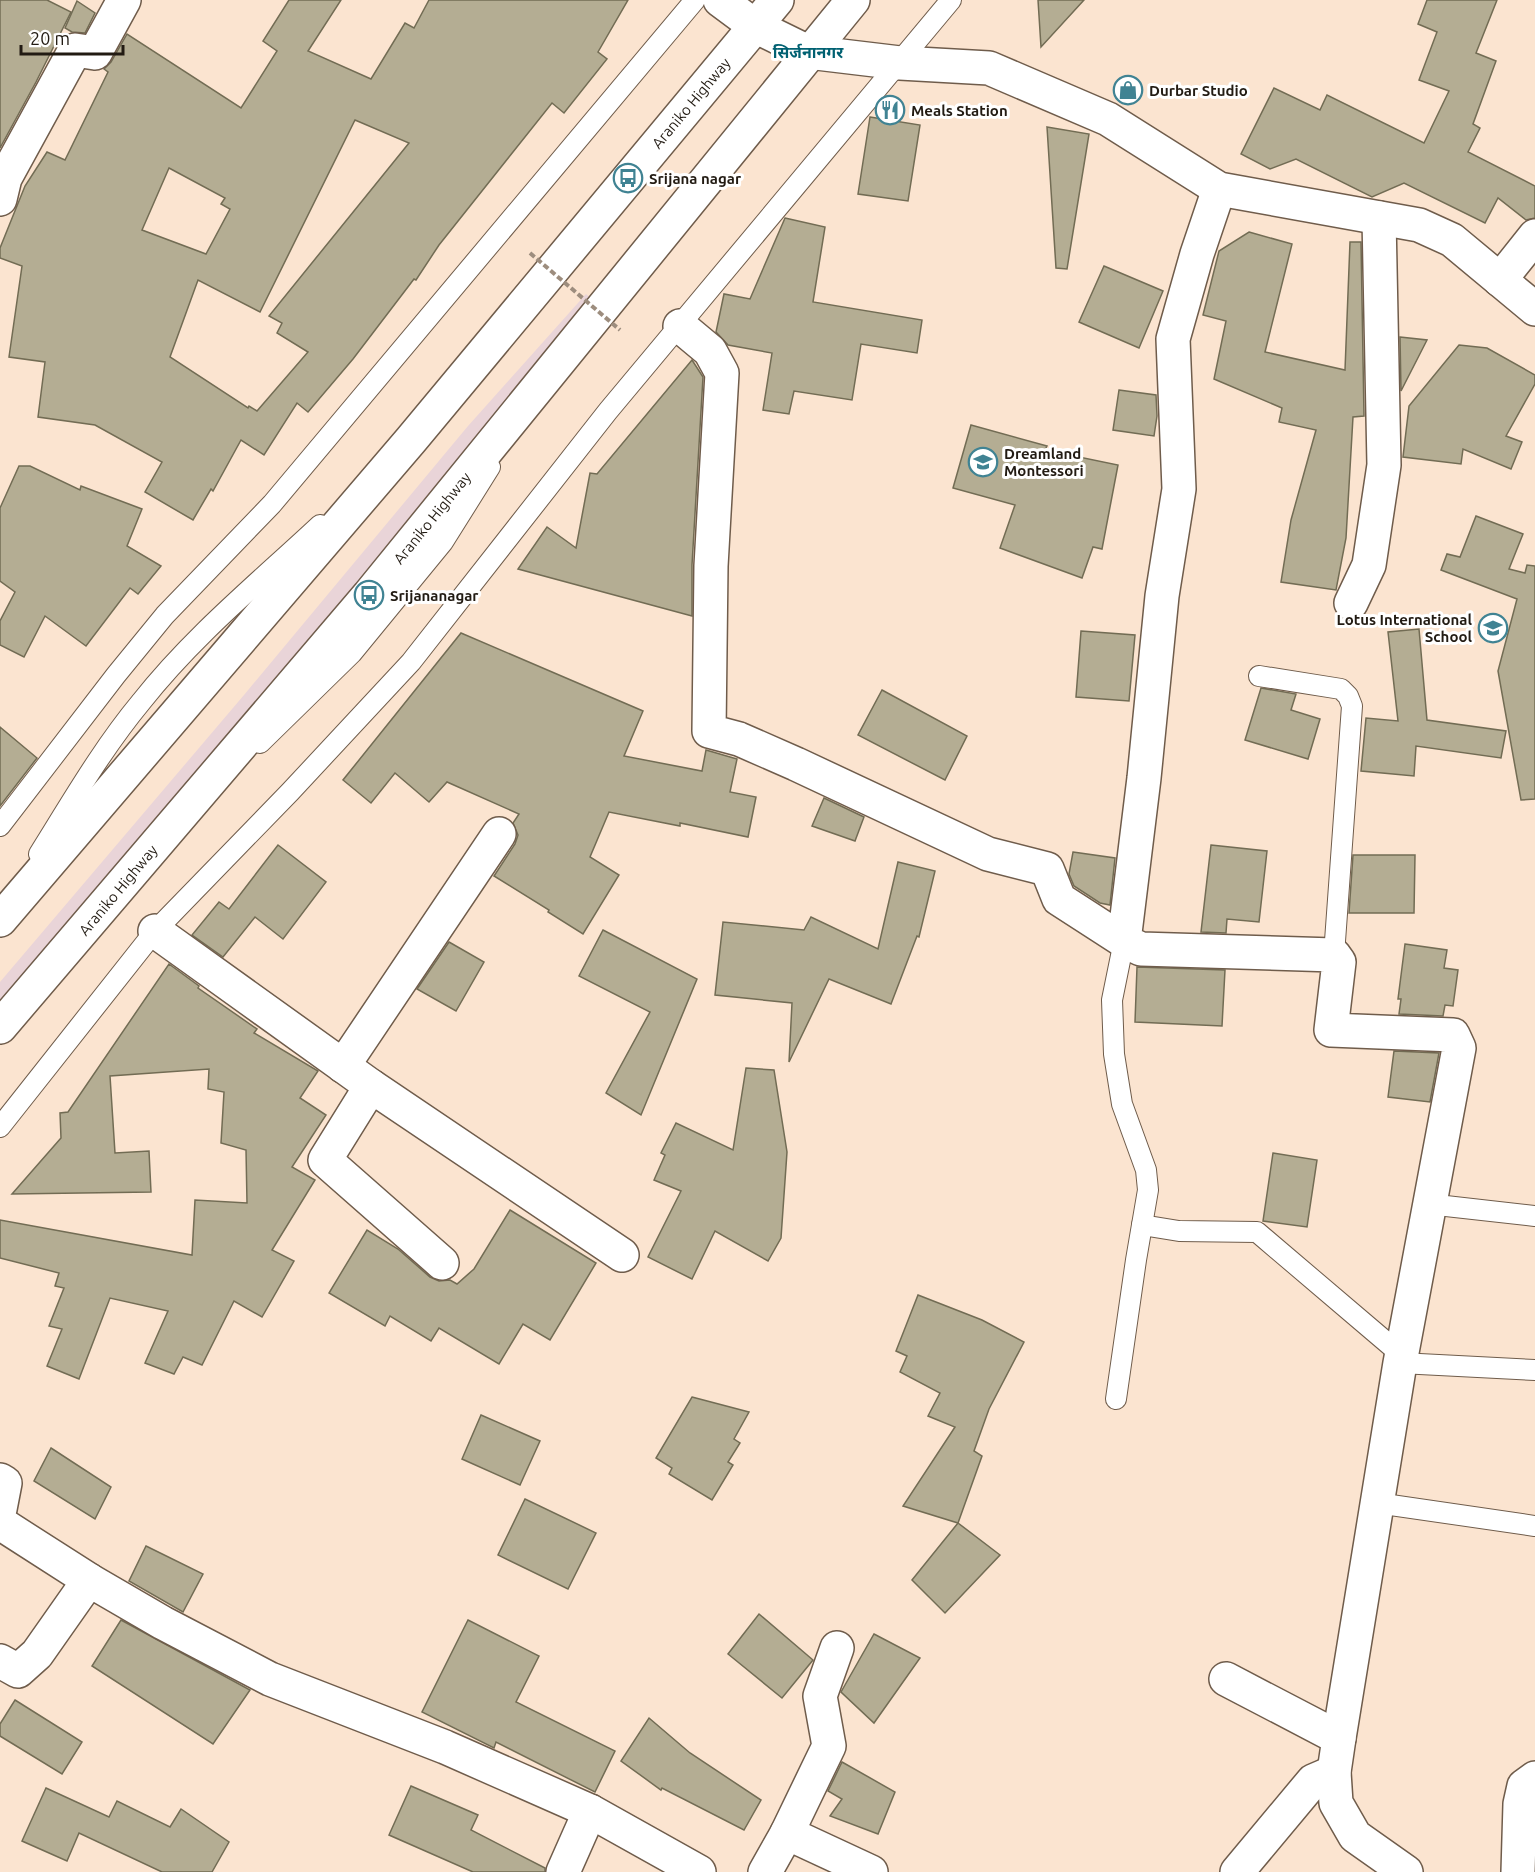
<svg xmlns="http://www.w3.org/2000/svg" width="1535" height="1872" font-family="Ubuntu,'Noto Sans Devanagari',sans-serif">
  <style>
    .green { fill: #e9d4d8 }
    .building { fill: #b4ad93; stroke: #726c54; stroke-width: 1.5; fill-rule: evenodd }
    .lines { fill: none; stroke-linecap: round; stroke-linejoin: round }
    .lane-casing { stroke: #6f5c4b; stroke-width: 22 }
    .street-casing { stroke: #6f5c4b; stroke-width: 36 }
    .highway-casing { stroke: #6f5c4b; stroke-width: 36 }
    .lane { stroke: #fff; stroke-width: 20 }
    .street { stroke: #fff; stroke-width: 33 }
    .highway { stroke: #fff; stroke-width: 33 }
    .path-bridge { stroke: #9d8d7e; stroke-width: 4; stroke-dasharray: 6 3; stroke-linecap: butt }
    .labels { text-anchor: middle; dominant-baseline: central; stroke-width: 6; stroke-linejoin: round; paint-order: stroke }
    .poi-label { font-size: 15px; font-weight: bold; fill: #221b13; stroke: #fff; text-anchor: start }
    .street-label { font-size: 15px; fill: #221b13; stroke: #fff }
    .neighbourhood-label { font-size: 16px; font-weight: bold; fill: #016172; stroke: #fff }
  </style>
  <rect width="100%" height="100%" fill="#fbe4d0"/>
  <polygon class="green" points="586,294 595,302 0,1010 0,982 244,695 468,426"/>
  <g class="building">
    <polygon points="0,0 47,0 71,12 36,82 0,148"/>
    <path d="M289 0H341L308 51 371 79 405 23 414 28 429 0H628L598 52 607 59 564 113 552 103 439 245 416 280 414 279 353 359 308 412 297 403 264 455 241 440 213 491 211 489 193 520 145 492 162 462 95 425 38 417 45 362 9 357 22 266 0 258V248L25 186 47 152 65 160 108 72 104 69 111 62 127 34 241 108 277 51 263 41ZM355 120 409 143 269 316 282 323 277 333 308 352 257 411 249 406 248 408 170 357 198 280 260 312ZM169 168 225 198 221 204 230 209 206 254 142 230Z"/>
    <polygon points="1038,0 1084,0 1041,47"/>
    <polygon points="1427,0 1497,0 1476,53 1496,61 1473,124 1480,128 1468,152 1535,186 1535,218 1526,220 1498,198 1485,223 1404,183 1372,197 1296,159 1270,169 1241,154 1274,88 1320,110 1327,95 1424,143 1449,91 1419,80 1437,32 1418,24"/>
    <polygon points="77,1 95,13 85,33 72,32 65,28"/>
    <polygon points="870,117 920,125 908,201 858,194"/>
    <polygon points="1047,127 1089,134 1067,269 1056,268"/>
    <polygon points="785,218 825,227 813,302 922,320 917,353 861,344 852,400 794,391 789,414 763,410 772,353 728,345 716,332 724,294 750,299"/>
    <polygon points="1249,232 1292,244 1265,352 1345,370 1350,242 1361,242 1364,416 1353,417 1346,538 1336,590 1281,582 1291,520 1316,430 1279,422 1282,408 1214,379 1226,321 1203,315 1219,251"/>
    <polygon points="1104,266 1163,291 1139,348 1079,322"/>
    <polygon points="1400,337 1427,340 1401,391"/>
    <polygon points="1459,345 1487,348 1535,375 1535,384 1506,436 1522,442 1511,469 1463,449 1461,464 1403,457 1409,406"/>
    <polygon points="692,360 703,377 692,565 692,616 518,569 547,527 576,548 590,473 597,474"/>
    <polygon points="1119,390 1156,395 1157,416 1154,436 1113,430"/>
    <polygon points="971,425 1047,446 1045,450 1118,465 1102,549 1093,547 1082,578 1000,548 1015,505 953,488"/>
    <polygon points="19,466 30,466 80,490 81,486 142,509 127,546 161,566 138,594 130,588 86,646 45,616 24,657 0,645 0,621 15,592 0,581 0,508"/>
    <polygon points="1476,516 1523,534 1509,569 1525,573 1527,565 1535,566 1535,799 1521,800 1498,671 1517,599 1441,570 1447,554 1460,557"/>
    <polygon points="1419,629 1427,720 1506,731 1501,758 1416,746 1414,776 1361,771 1366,718 1398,721 1388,632"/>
    <polygon points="1081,631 1135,635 1129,701 1076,697"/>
    <polygon points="461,633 643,711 624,756 702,771 706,750 737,759 730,792 756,797 748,837 680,823 680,826 609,812 590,857 619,875 583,934 548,912 549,910 494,876 515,844 518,835 513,823 519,814 447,782 429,802 395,773 371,803 343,780"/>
    <polygon points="1261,688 1296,694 1291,710 1320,719 1308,759 1245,740"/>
    <polygon points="882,690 967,736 945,780 858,735"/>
    <polygon points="0,727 37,758 0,806"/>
    <polygon points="824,798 864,817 855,841 812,826"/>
    <polygon points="278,845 326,882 283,939 255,917 223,957 192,935 219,902 229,909"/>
    <polygon points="1211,845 1267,851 1259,922 1227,919 1226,933 1201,932"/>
    <polygon points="1073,852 1115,858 1110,905 1100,903 1074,886 1069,874"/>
    <polygon points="1353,855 1415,855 1414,913 1349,913"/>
    <polygon points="898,862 935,871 919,937 917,936 891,1004 829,979 789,1062 792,1003 715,995 723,922 804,930 811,917 878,949"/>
    <polygon points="603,930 697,979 641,1115 606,1093 650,1012 579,976"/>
    <polygon points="449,942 484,962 456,1011 417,989"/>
    <polygon points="1405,944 1447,950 1444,968 1458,970 1453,1006 1445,1005 1443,1016 1399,1014 1401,999 1398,999"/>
    <polygon points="169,964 199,986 198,988 257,1029 254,1033 318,1071 300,1098 326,1115 292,1167 315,1180 272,1250 294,1261 262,1317 234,1301 202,1365 183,1357 174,1374 145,1363 168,1311 110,1298 79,1379 47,1366 62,1329 49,1326 64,1288 55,1286 59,1273 0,1258 0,1220 192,1255 195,1200 247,1203 246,1150 221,1143 224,1092 208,1089 209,1069 110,1076 115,1153 149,1151 151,1192 12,1194 61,1138 60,1113 68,1112"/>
    <polygon points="1137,967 1225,970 1222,1026 1135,1022"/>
    <polygon points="1394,1051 1439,1053 1430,1102 1388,1097"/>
    <polygon points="746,1068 774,1070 787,1152 781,1238 768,1261 715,1231 692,1279 648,1257 681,1191 654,1180 665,1155 661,1153 676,1123 733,1150"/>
    <polygon points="1273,1153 1317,1160 1307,1227 1263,1221"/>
    <polygon points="510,1210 596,1263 550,1340 523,1324 499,1364 439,1328 431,1341 390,1316 385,1326 329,1293 367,1230 398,1249 430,1277 439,1281 450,1280 457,1284 474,1269"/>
    <polygon points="918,1295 982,1320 1024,1342 989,1409 974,1451 982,1456 958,1523 903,1506 955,1427 928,1416 940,1393 900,1372 907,1356 896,1351"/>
    <polygon points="692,1397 749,1412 734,1439 740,1443 728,1462 733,1465 712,1500 669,1474 672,1468 656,1458"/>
    <polygon points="481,1415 540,1441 520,1485 462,1459"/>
    <polygon points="51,1448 111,1487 95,1519 34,1481"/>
    <polygon points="525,1499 596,1533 568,1589 498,1555"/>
    <polygon points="958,1523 1000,1555 945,1613 912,1580"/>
    <polygon points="146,1546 203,1574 183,1612 129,1581"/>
    <polygon points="759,1614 813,1660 782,1698 728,1654"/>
    <polygon points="121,1620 250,1690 213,1744 92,1666"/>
    <polygon points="468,1620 539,1656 516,1702 615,1751 595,1792 496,1742 494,1748 422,1712"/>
    <polygon points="874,1634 920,1658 874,1723 841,1692"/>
    <polygon points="15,1700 82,1742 62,1774 0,1736 0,1724"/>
    <polygon points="649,1718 690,1753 761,1800 744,1830 662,1788 661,1790 621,1761"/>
    <polygon points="842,1762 895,1792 878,1834 830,1816 842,1799 828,1791"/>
    <polygon points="411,1786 478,1815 471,1830 545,1868 545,1872 473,1872 389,1835"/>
    <polygon points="46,1788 109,1817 117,1801 170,1827 181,1809 229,1842 212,1872 162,1872 79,1833 67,1861 22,1841"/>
  </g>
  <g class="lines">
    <g class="lane-casing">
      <g id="lane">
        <polyline points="1259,676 1341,689 1348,696 1352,706 1334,955"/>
        <polyline points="260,743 352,653 443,542 490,467"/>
        <polyline points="0,826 116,675 165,615 272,504 695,0"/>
        <path d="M39 854C71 803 102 749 141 702 193 636 259 582 320 525"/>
        <polyline points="0,1127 155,931 290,792 411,662 608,411 951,0"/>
        <polyline points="1428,1204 1535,1216"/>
        <polyline points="1142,1225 1179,1231 1257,1232 1391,1346 1402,1352"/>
        <polyline points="1400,1363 1535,1370"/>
        <polyline points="1116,1399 1136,1260 1148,1190 1146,1170 1122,1104 1114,1054 1112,1000 1124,941"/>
        <polyline points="1377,1503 1535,1526"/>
      </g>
    </g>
    <g class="street-casing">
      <g id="street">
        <polyline points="720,0 755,26 808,52 900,63 989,68 1108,119 1219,189 1419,225 1452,240 1535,309"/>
        <polyline points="1219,189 1197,254 1173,339 1179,489 1162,596 1144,778 1124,941 1141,949 1334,955 1339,962 1331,1030 1453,1035 1459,1048 1400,1363 1339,1738"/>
        <polyline points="0,199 5,178 75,50 95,53 124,0"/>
        <polyline points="1500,280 1535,236"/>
        <polyline points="680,326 710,351 722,373 711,566 709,731 739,739 796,764 988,854 1047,869 1059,899 1124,941"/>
        <polyline points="1351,603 1369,565 1384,465 1379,218"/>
        <polyline points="155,931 371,1086 622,1255"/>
        <polyline points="343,1066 499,834"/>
        <polyline points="371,1086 325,1160 442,1263"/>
        <polyline points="0,1480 5,1483 0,1509"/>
        <polyline points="0,1523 89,1580"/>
        <polyline points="0,1661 18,1671 37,1654 89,1580 163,1623 270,1679 445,1747 590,1811 699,1872"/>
        <polyline points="1226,1679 1339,1738 1334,1772 1336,1803 1355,1836 1406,1872"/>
        <polyline points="787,1833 829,1746 820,1696 837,1648"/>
        <polyline points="563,1872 590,1811"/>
        <polyline points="765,1872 787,1833 871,1872"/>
        <polyline points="1237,1872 1313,1781 1334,1772"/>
        <polyline points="1518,1872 1520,1804 1524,1786 1535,1778"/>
      </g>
    </g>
    <g class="highway-casing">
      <g id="highway">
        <polyline points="0,920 411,440 777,0"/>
        <polyline points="0,1027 369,595 853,0"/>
      </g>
    </g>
    <use href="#lane" class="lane"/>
    <use href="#street" class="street"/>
    <use href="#highway" class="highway"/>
    <polyline class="path-bridge" points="530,253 620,330"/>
  </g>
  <defs>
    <g id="shop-ring" transform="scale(1.5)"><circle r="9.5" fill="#fff" stroke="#408393" stroke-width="1.5"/><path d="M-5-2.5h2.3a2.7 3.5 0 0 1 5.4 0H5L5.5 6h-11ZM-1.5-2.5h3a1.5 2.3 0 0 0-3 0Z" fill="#408393"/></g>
    <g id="restaurant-ring" transform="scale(1.5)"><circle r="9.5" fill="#fff" stroke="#408393" stroke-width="1.5"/><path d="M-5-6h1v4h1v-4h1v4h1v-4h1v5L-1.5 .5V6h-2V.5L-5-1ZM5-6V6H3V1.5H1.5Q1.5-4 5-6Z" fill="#408393"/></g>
    <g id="bus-ring" transform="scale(1.5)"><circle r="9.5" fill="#fff" stroke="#408393" stroke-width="1.5"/><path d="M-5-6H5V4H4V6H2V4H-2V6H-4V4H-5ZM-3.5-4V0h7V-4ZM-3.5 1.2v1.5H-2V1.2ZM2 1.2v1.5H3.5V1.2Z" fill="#408393"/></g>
    <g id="school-ring" transform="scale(1.5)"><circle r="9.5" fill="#fff" stroke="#408393" stroke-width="1.5"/><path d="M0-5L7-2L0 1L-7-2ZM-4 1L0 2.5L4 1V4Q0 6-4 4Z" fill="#408393"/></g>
  </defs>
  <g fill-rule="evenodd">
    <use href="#shop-ring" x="1128" y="90"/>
    <use href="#restaurant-ring" x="890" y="110"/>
    <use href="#bus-ring" x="628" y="178"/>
    <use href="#school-ring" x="983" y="462"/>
    <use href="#bus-ring" x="369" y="595"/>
    <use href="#school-ring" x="1493" y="628"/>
  </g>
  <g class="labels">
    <g class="poi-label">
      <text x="1149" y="90">Durbar Studio</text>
      <text x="911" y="110">Meals Station</text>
      <text x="649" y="178">Srijana nagar</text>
      <text x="1004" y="453">Dreamland<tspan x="1004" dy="17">Montessori</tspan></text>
      <text x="390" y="595">Srijananagar</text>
      <text x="1472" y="619" text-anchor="end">Lotus International<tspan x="1472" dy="17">School</tspan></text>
    </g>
    <g class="street-label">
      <text transform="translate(691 103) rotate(-50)">Araniko Highway</text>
      <text transform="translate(432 518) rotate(-51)">Araniko Highway</text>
      <text transform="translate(118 890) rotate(-50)">Araniko Highway</text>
    </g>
    <g class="neighbourhood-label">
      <text x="808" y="52">सिर्जनानगर</text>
    </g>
  </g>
  <path d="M21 45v9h102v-9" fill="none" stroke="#221b13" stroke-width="3"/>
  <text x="30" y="45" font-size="18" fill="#221b13" stroke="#ffffff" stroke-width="4.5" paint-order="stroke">20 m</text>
</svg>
